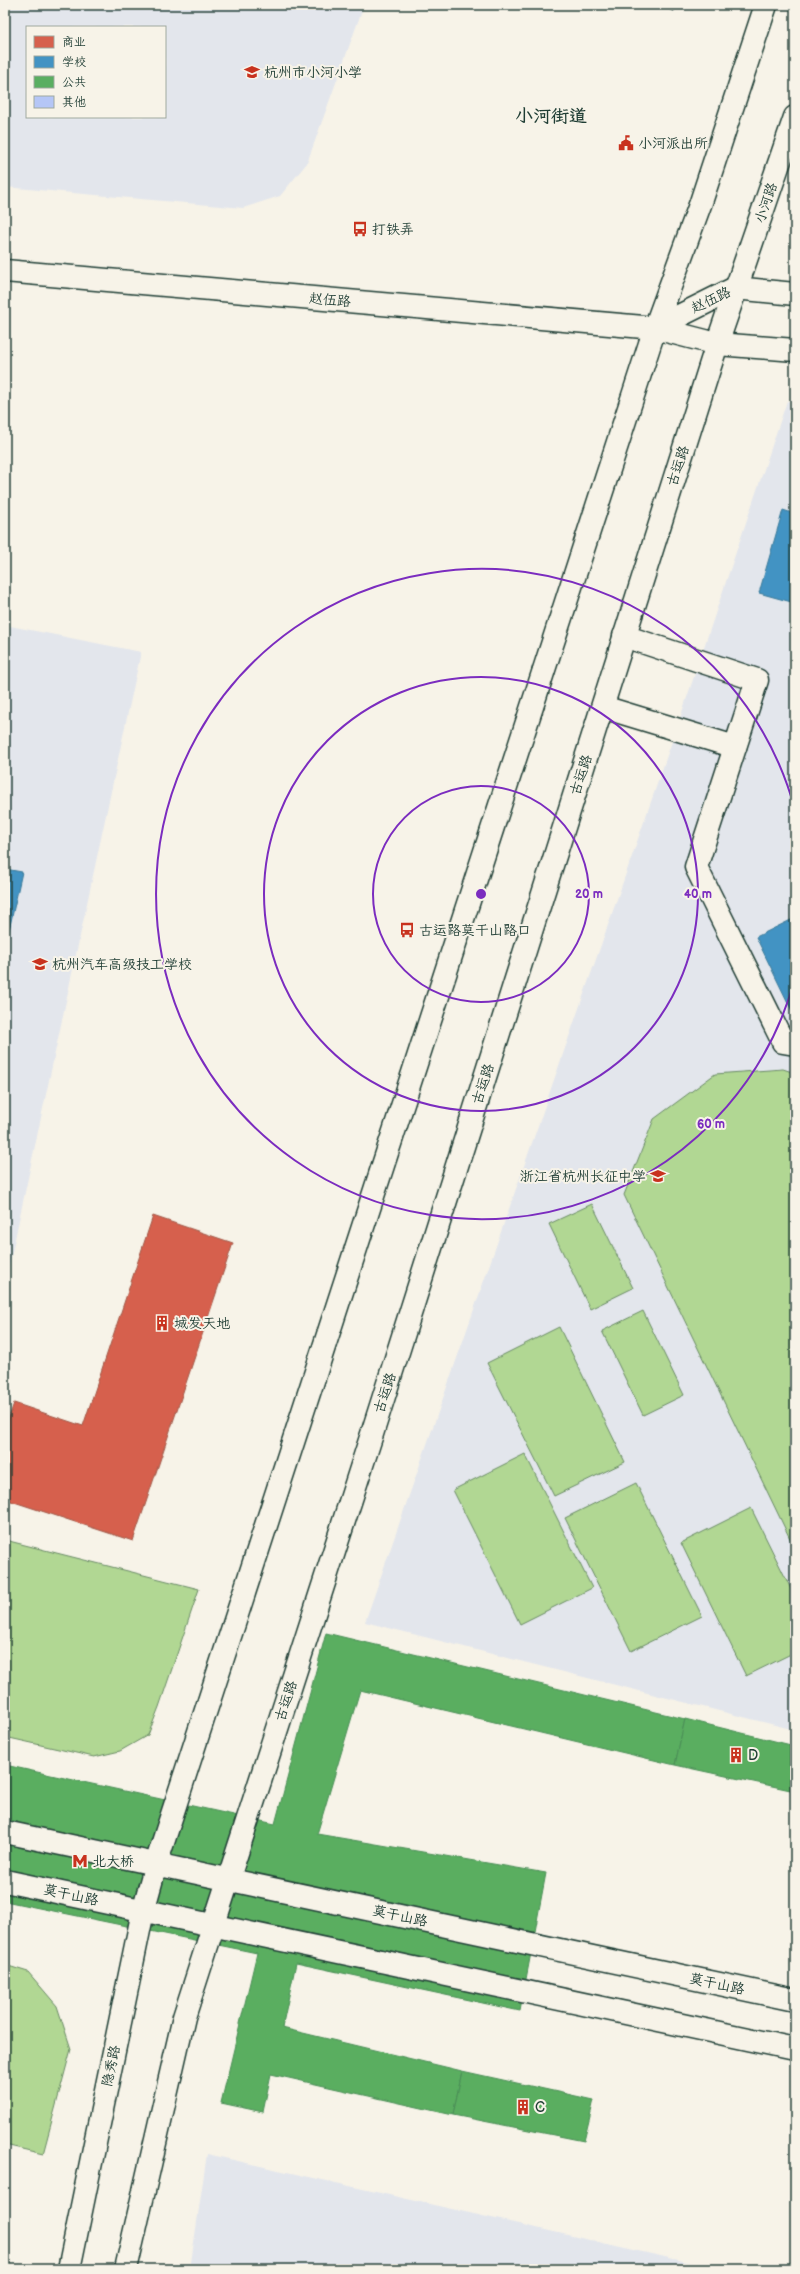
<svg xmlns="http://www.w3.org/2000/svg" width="800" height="2274" font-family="'Balsamiq Sans','LXGW WenKai TC',sans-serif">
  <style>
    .built { fill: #e3e6ec; fill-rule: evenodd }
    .green { fill: #b1d793; stroke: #688a64 }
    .shops { fill: #d6604d; stroke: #9f5646 }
    .schools { fill: #4393c3; stroke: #387998 }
    .public { fill: #5aae61; stroke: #488c54 }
    .building { fill: #b5c6f6; stroke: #1f3d34 }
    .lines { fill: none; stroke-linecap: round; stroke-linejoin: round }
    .minor-casing { stroke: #1f3d34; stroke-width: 25 }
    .major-casing { stroke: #1f3d34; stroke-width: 25 }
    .minor { stroke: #f7f3e8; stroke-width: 22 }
    .major { stroke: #f7f3e8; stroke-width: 22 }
    .ring { fill: none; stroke: #7b2cbf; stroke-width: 2 }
    .labels { text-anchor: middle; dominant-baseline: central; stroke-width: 4; stroke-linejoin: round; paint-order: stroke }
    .poi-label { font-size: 14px; fill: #1f3d34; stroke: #f7f3e8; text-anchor: start }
    .street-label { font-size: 14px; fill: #1f3d34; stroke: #f7f3e8 }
    .district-label { font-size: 18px; font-weight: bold; fill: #1f3d34; stroke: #f7f3e8 }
    .centre { fill: #7b2cbf; stroke: #f7f3e8; stroke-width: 2 }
    .ring-label { font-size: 12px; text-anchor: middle; font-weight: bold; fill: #7b2cbf; stroke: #f7f3e8; stroke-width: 4; stroke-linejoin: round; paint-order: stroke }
  </style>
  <rect width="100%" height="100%" fill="#f7f3e8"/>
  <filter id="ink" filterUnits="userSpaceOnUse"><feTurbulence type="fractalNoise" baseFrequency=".025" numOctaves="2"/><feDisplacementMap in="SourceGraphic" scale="8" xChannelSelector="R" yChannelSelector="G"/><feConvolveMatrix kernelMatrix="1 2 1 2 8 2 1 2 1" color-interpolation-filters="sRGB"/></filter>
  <g filter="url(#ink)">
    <g class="built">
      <path d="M5 5H364L307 163 280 196 243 208 5 187ZM27 27H165V117H27Z"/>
      <polygon points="787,401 795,402 795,1730 365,1622 676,730"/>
      <polygon points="5,625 141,652 7,1276 5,1275"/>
      <polygon points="207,2154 718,2269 190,2269"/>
    </g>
    <g class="green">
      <polygon points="783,1069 795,1073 795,1549 624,1195 654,1119 715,1074"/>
      <polygon points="592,1204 633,1288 590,1309 549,1224"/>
      <polygon points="643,1311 684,1395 643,1415 602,1331"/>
      <polygon points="559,1327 625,1462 554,1496 487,1363"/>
      <polygon points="525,1454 592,1588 520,1624 453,1490"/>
      <polygon points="636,1483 702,1616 631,1651 565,1518"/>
      <polygon points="751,1508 795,1597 795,1652 746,1676 681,1543"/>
      <polygon points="5,1540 199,1589 159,1707 148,1735 120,1751 94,1757 5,1737"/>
      <polygon points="5,1965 28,1972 57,2006 71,2049 43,2154 5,2145"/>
    </g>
    <polygon class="shops" points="153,1216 233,1243 133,1541 5,1499 5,1429 14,1403 83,1426"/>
    <g class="schools">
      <polygon points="783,510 795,514 795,603 759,593"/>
      <polygon points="5,869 22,872 5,948"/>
      <polygon points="795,918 795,1017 756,937"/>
    </g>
    <g class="public">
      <polygon points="326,1633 685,1719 675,1765 360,1690 317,1834 546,1873 520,2011 296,1963 282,2028 462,2071 453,2115 271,2074 263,2112 221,2103 257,1953 5,1901 5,1765 275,1824"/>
      <polygon points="685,1719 795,1746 795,1791 675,1765"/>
      <polygon points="462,2071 594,2100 584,2141 453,2115"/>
    </g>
    <polygon class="building" points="655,5 675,5 674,11"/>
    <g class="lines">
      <g class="minor-casing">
        <g id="minor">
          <polyline points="624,636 757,680 696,867 783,1042 795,1044"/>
          <polyline points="603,707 735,747"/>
        </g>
      </g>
      <g class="major-casing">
        <g id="major">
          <polyline points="5,271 655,328 717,344 795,350"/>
          <polyline points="655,328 735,288 795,294"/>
          <polyline points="5,1832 795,2000"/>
          <polyline points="5,1881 795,2049"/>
          <polyline points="69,2269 143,1911 156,1864 655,328 701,202 766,5"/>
          <polyline points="126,2269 184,2017 372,1434 717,344 795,117"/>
        </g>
      </g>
      <use href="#minor" class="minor"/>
      <use href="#major" class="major"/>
    </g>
  </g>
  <g class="ring">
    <circle cx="481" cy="894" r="108"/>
    <circle cx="481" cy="894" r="217"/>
    <path d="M795 978A325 325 0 1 1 795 810"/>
  </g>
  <defs>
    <g id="school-bare" transform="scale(1.2)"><path d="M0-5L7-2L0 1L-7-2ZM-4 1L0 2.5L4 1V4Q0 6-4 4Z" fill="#c8321e" stroke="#f7f3e8" stroke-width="2.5" paint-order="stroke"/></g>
    <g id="civic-bare" transform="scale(1.2)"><path d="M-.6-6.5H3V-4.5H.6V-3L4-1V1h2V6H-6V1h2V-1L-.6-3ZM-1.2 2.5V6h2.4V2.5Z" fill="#c8321e" stroke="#f7f3e8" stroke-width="2.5" paint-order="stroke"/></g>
    <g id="bus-bare" transform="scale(1.2)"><path d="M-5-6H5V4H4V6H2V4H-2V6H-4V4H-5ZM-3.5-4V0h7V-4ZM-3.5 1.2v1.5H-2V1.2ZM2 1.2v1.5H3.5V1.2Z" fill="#c8321e" stroke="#f7f3e8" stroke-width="2.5" paint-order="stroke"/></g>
    <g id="building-bare" transform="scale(1.2)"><path d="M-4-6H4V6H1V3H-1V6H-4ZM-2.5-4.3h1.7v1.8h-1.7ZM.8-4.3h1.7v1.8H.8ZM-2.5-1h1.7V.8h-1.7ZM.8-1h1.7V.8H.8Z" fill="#c8321e" stroke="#f7f3e8" stroke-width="2.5" paint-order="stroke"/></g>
    <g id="metro-bare" transform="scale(1.2)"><path d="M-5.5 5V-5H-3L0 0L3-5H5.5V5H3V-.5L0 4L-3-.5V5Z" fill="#c8321e" stroke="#f7f3e8" stroke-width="2.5" paint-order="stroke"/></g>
  </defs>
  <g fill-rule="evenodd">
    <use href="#school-bare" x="252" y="72"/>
    <use href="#civic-bare" x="626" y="143"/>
    <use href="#bus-bare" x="360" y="229"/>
    <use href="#bus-bare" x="407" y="930"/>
    <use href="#school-bare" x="40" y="964"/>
    <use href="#school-bare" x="658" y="1176"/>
    <use href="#building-bare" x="162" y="1323"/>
    <use href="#building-bare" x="736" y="1755"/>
    <use href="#metro-bare" x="80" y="1861"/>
    <use href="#building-bare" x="523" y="2107"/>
  </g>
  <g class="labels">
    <g class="poi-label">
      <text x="264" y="72">杭州市小河小学</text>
      <text x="638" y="143">小河派出所</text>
      <text x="372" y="229">打铁弄</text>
      <text x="419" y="930">古运路莫干山路口</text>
      <text x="52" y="964">杭州汽车高级技工学校</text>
      <text x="646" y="1176" text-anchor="end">浙江省杭州长征中学</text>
      <text x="174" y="1323">城发天地</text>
      <text x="748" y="1755">D</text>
      <text x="92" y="1861">北大桥</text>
      <text x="535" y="2107">C</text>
    </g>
    <g class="street-label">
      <text transform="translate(766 203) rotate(-71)">小河路</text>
      <text transform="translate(330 300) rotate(5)">赵伍路</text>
      <text transform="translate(711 300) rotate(-26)">赵伍路</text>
      <text transform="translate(678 466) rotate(-72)">古运路</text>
      <text transform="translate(581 775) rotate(-72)">古运路</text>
      <text transform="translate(483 1084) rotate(-72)">古运路</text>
      <text transform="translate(385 1393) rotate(-72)">古运路</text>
      <text transform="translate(286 1701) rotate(-72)">古运路</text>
      <text transform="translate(71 1895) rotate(12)">莫干山路</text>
      <text transform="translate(400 1916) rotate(12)">莫干山路</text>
      <text transform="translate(717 1984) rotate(12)">莫干山路</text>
      <text transform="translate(111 2066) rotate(-78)">隐秀路</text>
    </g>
    <g class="district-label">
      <text x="551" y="116">小河街道</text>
    </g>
  </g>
  <circle cx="481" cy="894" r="6" class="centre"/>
  <g class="ring-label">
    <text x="589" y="898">20 m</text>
    <text x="698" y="898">40 m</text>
    <text x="711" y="1128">60 m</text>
  </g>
  <rect width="800" height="2274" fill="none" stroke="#f7f3e8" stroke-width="20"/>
  <rect x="10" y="10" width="780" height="2254" fill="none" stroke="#1f3d34" stroke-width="1.5" filter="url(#ink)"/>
  <rect x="26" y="26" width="140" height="92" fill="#f7f3e8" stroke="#a1aaa0"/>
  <rect x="34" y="36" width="20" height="12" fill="#d6604d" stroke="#a1aaa0"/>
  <text x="62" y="46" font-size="12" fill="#1f3d34">商业</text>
  <rect x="34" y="56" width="20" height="12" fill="#4393c3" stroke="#a1aaa0"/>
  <text x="62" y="66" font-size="12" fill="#1f3d34">学校</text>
  <rect x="34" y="76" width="20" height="12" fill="#5aae61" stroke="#a1aaa0"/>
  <text x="62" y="86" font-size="12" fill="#1f3d34">公共</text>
  <rect x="34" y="96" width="20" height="12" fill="#b5c6f6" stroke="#a1aaa0"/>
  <text x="62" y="106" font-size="12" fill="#1f3d34">其他</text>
</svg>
